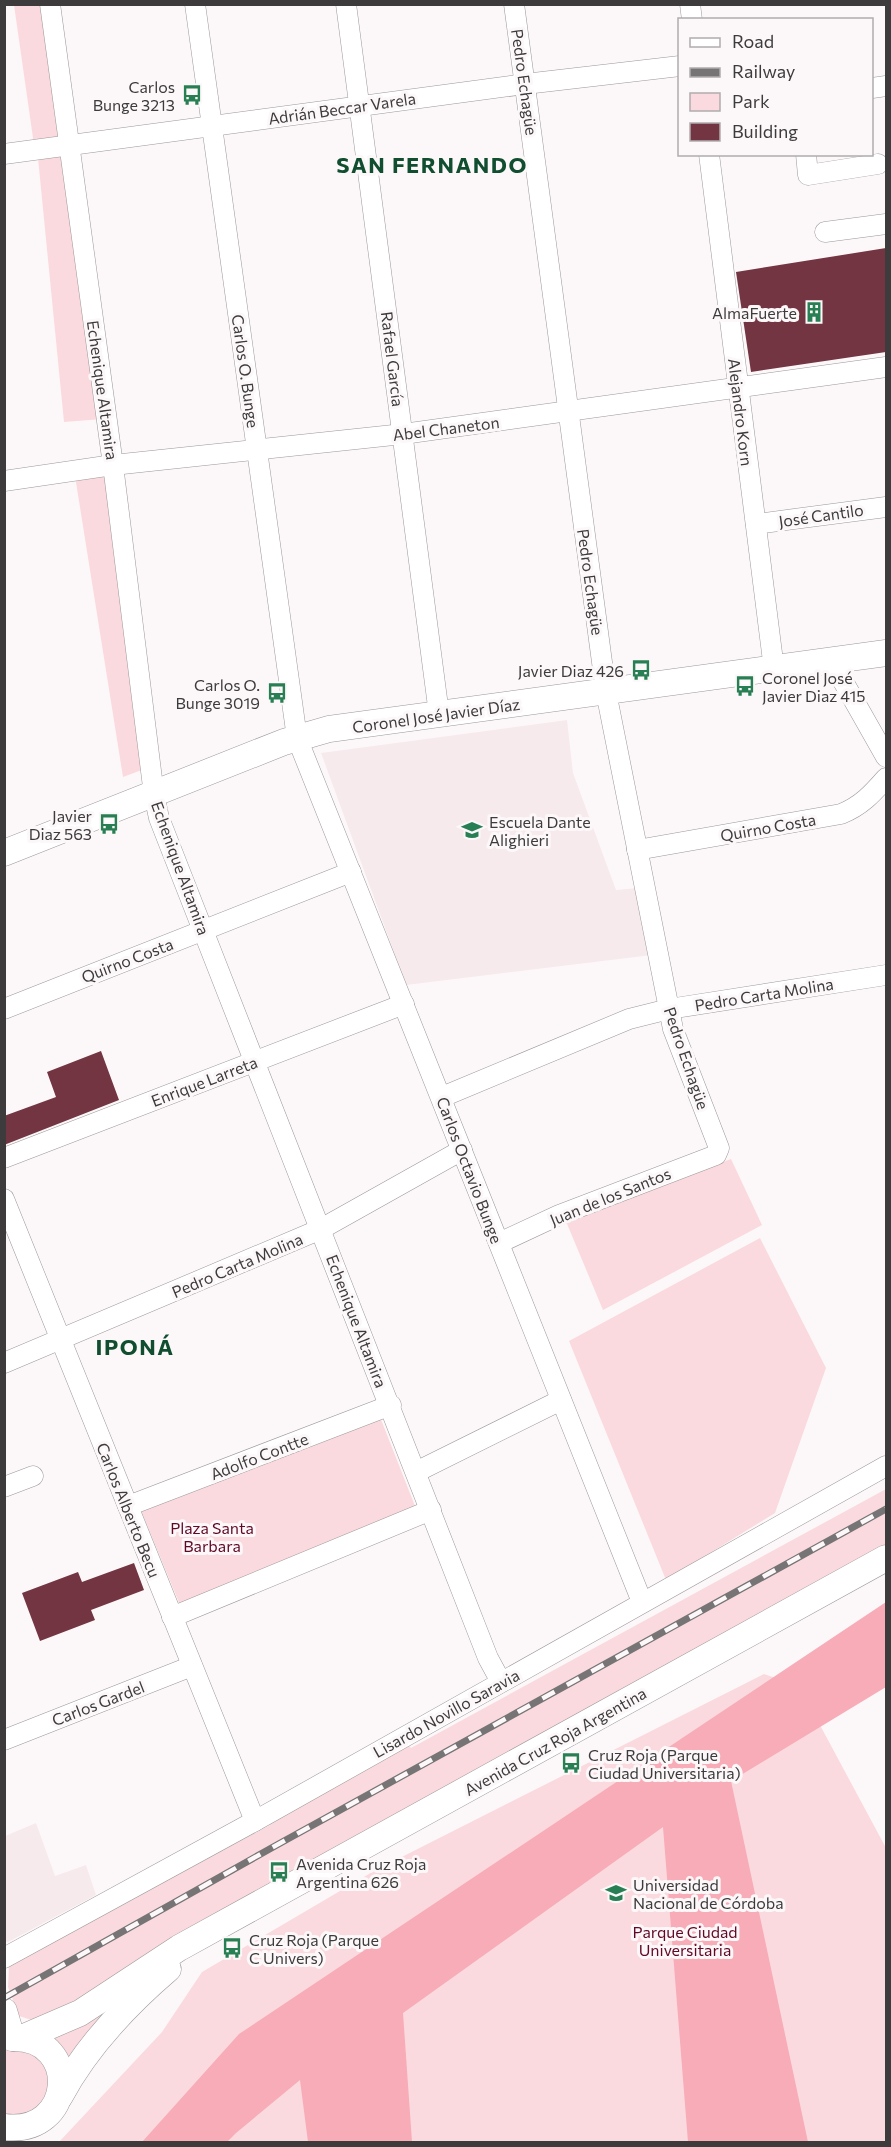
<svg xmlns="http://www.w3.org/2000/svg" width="891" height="2147" font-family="Commissioner,sans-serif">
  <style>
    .built { fill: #f7eaec }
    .green { fill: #fadade }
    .forest { fill: #f7acb7 }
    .building { fill: #733541 }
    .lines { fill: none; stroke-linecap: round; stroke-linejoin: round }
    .minor-casing { stroke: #9c9899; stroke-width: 21 }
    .major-casing { stroke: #9c9899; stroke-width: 27 }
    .minor { stroke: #fff; stroke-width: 20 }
    .major { stroke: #fff; stroke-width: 26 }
    .rail-casing { stroke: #767474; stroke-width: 7 }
    .rail { stroke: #fcf8f9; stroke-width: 4.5; stroke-dasharray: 14; stroke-linecap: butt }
    .labels { text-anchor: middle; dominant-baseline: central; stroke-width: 6; stroke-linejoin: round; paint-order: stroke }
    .street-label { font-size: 16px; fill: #3d3b3b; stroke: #fcf8f9 }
    .poi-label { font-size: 16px; fill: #3d3b3b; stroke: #fcf8f9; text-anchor: start }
    .park-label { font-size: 16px; fill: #600825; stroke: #fcf8f9 }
    .district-label { font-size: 22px; font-weight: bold; letter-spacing: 1.5px; fill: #114e30; stroke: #fcf8f9 }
  </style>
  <rect width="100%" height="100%" fill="#fcf8f9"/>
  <g class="built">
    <polygon points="567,720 573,773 616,890 638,888 652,955 406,985 321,753"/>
    <polygon points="36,1823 55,1876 86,1865 96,1895 8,1942 4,1941 5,1836"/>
  </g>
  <g class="green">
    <polygon points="14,5 44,5 63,141 34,145"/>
    <polygon points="62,154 103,419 64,422 38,158"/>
    <polygon points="107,475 147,768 123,777 75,476"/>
    <polygon points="731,1159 762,1225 603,1310 565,1219"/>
    <polygon points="760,1238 826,1368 775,1513 666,1580 569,1341"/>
    <polygon points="380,1417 415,1506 180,1605 140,1508"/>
    <polygon points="886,1489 886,1546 41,2023 19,2016 8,1987 9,1966 270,1825 267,1819 407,1743 411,1748"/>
    <polygon points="764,1674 799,1686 886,1848 886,2142 59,2142 162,2032 202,1972 374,1871"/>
    <polygon points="174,1957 69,2066 41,2038"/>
    <polygon points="11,2047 25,2048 51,2070 44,2109 5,2120 5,2048"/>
  </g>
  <polygon class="forest" points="886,1602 886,1687 731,1781 808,2142 688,2142 663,1827 403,2013 412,2142 308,2142 300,2080 236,2133 227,2142 142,2142 239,2034"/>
  <g class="building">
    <polygon points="886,248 886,352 751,372 736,272"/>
    <polygon points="101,1051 119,1100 4,1145 4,1116 56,1097 47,1072"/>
    <polygon points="134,1563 144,1590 91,1610 95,1620 40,1641 22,1593 78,1572 82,1582"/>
  </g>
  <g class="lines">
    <g class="minor-casing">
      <g id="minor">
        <polyline points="50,4 113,465 154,795 159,818 488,1658 501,1682"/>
        <polyline points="195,4 297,738 642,1602"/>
        <polyline points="346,4 439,714"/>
        <polyline points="690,4 692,20"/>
        <polyline points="872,88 886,86"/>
        <polyline points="4,154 525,84 680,66"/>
        <polyline points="709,154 774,669"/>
        <polyline points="806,154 808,175 878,164"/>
        <polyline points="825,232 886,224"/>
        <polyline points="4,481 113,465 403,434 886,367"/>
        <polyline points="756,524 886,507"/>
        <polyline points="831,660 886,757"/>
        <path d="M637 850 841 814C861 806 872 794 886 778"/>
        <polyline points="4,1009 351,872"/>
        <polyline points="442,1097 629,1019 669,1009 886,975"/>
        <polyline points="4,1158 404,1004"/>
        <polyline points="4,1199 255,1821"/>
        <polyline points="499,1243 559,1215 716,1155 719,1148 673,1029 606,692 514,4"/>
        <polyline points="4,1363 321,1229 462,1150"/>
        <polyline points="416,1472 561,1400"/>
        <polyline points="4,1487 33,1476"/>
        <polyline points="128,1506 391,1405"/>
        <polyline points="172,1617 431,1510"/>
        <polyline points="4,1740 192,1666"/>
        <polyline points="4,1958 255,1821 886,1466"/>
      </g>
    </g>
    <g class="major-casing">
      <g id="major">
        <polyline points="4,853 284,742 329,729 886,653"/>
        <polyline points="4,2011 12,2038"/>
        <polyline points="22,2038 80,2013 179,1948 886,1558"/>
        <path d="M60 2096C86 2047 126 2005 168 1969"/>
        <path d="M4 2127C75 2136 81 2038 14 2038"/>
      </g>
    </g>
    <use href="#minor" class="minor"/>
    <use href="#major" class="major"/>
    <g class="rail-casing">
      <polyline id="rail" points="4,1998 275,1846 886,1509"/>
    </g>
    <use href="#rail" class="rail"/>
  </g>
  <defs>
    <g id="bus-bare" transform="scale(1.62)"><path d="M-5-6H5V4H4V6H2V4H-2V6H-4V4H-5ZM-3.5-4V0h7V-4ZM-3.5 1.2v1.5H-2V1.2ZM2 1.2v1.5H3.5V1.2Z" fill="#287f53" stroke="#fcf8f9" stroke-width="2.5" paint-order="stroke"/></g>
    <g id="building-bare" transform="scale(1.62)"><path d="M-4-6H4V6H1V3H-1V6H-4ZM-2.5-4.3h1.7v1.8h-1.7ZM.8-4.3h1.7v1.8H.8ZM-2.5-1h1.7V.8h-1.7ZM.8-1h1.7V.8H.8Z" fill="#287f53" stroke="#fcf8f9" stroke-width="2.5" paint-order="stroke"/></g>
    <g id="school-bare" transform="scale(1.62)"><path d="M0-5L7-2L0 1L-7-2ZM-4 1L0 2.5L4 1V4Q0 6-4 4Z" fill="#287f53" stroke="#fcf8f9" stroke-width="2.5" paint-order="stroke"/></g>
    <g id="university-bare" transform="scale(1.62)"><path d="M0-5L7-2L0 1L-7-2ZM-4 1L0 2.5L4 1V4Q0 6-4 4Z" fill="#287f53" stroke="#fcf8f9" stroke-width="2.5" paint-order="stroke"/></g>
  </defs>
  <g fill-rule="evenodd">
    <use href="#bus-bare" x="192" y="95"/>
    <use href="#building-bare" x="814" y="312"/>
    <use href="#bus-bare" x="641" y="670"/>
    <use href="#bus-bare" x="745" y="686"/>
    <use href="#bus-bare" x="277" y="693"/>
    <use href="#bus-bare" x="109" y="824"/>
    <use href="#school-bare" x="472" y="830"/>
    <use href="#bus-bare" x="571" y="1763"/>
    <use href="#bus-bare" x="279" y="1872"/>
    <use href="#university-bare" x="616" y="1893"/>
    <use href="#bus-bare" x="232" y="1948"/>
  </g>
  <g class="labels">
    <g class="street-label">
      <text transform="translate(525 82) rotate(82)">Pedro Echagüe</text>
      <text transform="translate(342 108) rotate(-8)">Adrián Beccar Varela</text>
      <text transform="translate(393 359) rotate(83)">Rafael García</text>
      <text transform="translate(246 371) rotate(82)">Carlos O. Bunge</text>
      <text transform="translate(103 390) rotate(82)">Echenique Altamira</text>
      <text transform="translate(741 412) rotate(83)">Alejandro Korn</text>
      <text transform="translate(446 428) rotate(-7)">Abel Chaneton</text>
      <text transform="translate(821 515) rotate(-8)">José Cantilo</text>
      <text transform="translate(591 582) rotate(82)">Pedro Echagüe</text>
      <text transform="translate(436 715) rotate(-8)">Coronel José Javier Díaz</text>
      <text transform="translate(768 827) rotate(-10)">Quirno Costa</text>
      <text transform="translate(181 868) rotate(70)">Echenique Altamira</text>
      <text transform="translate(127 960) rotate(-21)">Quirno Costa</text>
      <text transform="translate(764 994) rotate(-9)">Pedro Carta Molina</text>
      <text transform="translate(687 1058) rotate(71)">Pedro Echagüe</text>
      <text transform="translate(204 1081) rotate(-21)">Enrique Larreta</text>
      <text transform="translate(470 1170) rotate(69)">Carlos Octavio Bunge</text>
      <text transform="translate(610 1196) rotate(-22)">Juan de los Santos</text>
      <text transform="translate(237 1265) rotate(-23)">Pedro Carta Molina</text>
      <text transform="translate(357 1321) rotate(69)">Echenique Altamira</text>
      <text transform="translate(259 1456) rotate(-21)">Adolfo Contte</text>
      <text transform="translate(129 1510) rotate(68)">Carlos Alberto Becu</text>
      <text transform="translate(98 1703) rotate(-21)">Carlos Gardel</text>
      <text transform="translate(446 1713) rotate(-29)">Lisardo Novillo Saravia</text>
      <text transform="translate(555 1741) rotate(-29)">Avenida Cruz Roja Argentina</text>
    </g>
    <g class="poi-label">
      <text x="175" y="86" text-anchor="end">Carlos<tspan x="175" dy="18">Bunge 3213</tspan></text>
      <text x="797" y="312" text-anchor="end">AlmaFuerte</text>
      <text x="624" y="670" text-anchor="end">Javier Diaz 426</text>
      <text x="762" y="677">Coronel José<tspan x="762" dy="18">Javier Diaz 415</tspan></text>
      <text x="260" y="684" text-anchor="end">Carlos O.<tspan x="260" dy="18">Bunge 3019</tspan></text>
      <text x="92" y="815" text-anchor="end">Javier<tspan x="92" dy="18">Diaz 563</tspan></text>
      <text x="489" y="821">Escuela Dante<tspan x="489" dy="18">Alighieri</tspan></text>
      <text x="588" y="1754">Cruz Roja (Parque<tspan x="588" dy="18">Ciudad Universitaria)</tspan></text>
      <text x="296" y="1863">Avenida Cruz Roja<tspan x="296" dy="18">Argentina 626</tspan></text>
      <text x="633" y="1884">Universidad<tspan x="633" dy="18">Nacional de Córdoba</tspan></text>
      <text x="249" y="1939">Cruz Roja (Parque<tspan x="249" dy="18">C Univers)</tspan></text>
    </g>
    <g class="park-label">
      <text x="212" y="1527">Plaza Santa<tspan x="212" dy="18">Barbara</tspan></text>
      <text x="685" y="1931">Parque Ciudad<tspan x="685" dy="18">Universitaria</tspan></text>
    </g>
    <g class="district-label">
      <text x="432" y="164">SAN FERNANDO</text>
      <text x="135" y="1346">IPONÁ</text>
    </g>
  </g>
  <rect width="891" height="2147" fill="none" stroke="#3d3b3b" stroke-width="12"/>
  <rect x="678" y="18" width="195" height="138" fill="#fcf8f9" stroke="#b0acad" stroke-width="1.5"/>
  <rect x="690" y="38" width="30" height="9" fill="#ffffff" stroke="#b0acad" stroke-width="1.5"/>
  <text x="732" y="48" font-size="18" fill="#3d3b3b">Road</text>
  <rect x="690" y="68" width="30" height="9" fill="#767474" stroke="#b0acad" stroke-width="1.5"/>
  <text x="732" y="78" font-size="18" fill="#3d3b3b">Railway</text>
  <rect x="690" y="93" width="30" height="18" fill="#fadade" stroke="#b0acad" stroke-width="1.5"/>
  <text x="732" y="108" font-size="18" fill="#3d3b3b">Park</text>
  <rect x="690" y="123" width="30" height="18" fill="#733541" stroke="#b0acad" stroke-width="1.5"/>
  <text x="732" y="138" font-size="18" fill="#3d3b3b">Building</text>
</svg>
